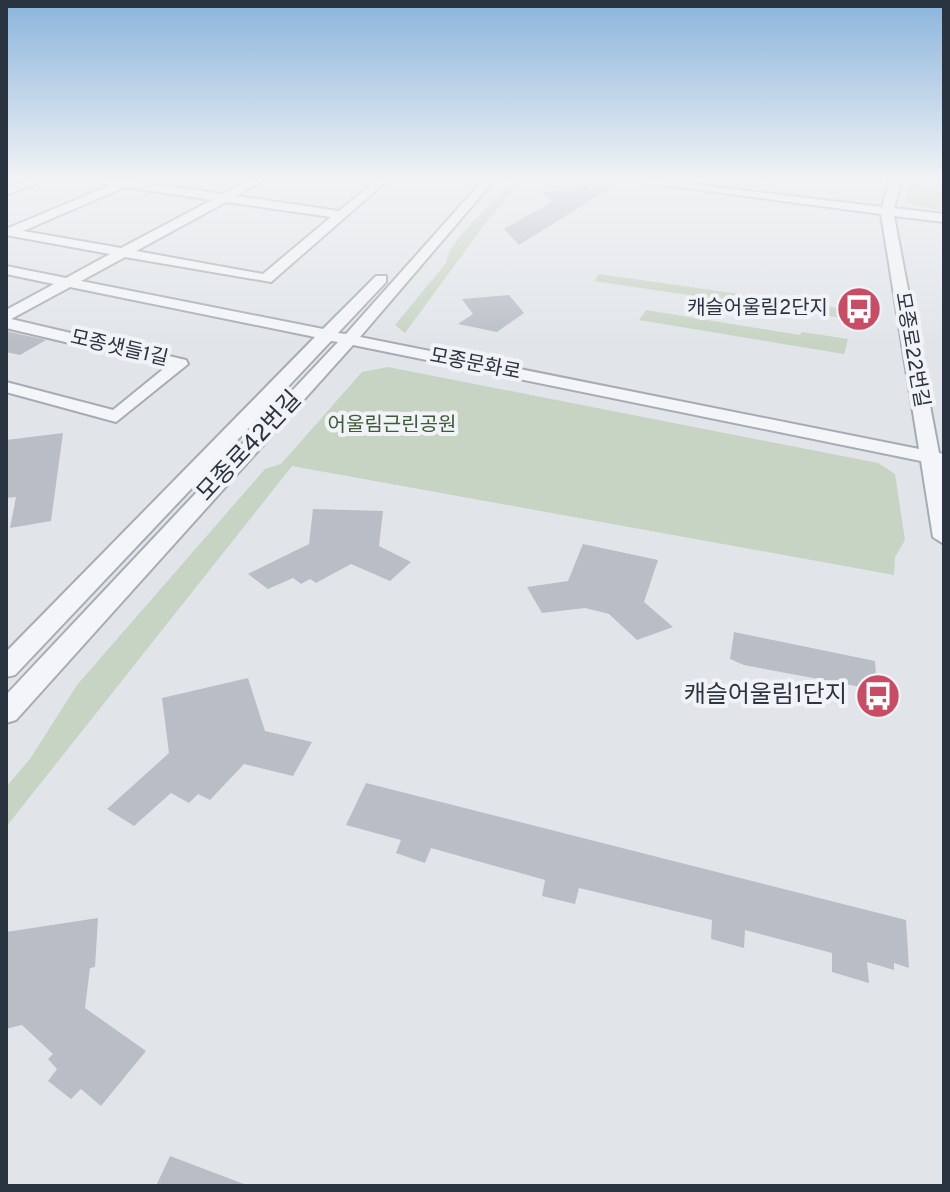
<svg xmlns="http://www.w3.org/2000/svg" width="950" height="1192" font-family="Overpass,'Noto Sans KR',sans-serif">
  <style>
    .green { fill: #c7d3c3 }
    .building { fill: #b9bec6 }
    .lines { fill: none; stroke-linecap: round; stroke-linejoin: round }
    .minor-casing { stroke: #a6acb3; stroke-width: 4 }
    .minor { fill: #f4f5f8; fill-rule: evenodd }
    .labels { text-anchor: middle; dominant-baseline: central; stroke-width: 8; stroke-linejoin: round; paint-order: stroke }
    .far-poi-label { font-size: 20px; fill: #2a3340; stroke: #f1f3f7; text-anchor: end }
    .far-street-label { font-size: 20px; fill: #2a3340; stroke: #f1f3f7 }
    .far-park-label { font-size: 20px; fill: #405b38; stroke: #f1f3f7 }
    .street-label { font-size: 24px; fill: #2a3340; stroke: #f1f3f7 }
    .poi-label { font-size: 24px; fill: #2a3340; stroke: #f1f3f7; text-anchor: end }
  </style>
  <rect width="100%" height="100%" fill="#e1e5e9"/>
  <g class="green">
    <path d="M516 178H526L490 217 405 333 395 325 446 263C448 240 499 198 516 178Z"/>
    <polygon points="909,183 944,187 944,211 905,203"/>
    <polygon points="599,274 845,309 843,318 594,281"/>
    <polygon points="646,310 800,335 802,332 848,339 844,354 639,320"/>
    <polygon points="388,367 878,463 895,474 905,540 895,557 894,575 292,466 6,827 6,787 30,759 77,685 265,469 281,464 362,372"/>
  </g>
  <g class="building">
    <polygon points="586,182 590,189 612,187 519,245 504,229 552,202 541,192 572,190"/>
    <polygon points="509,295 524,313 497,332 458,324 473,314 462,299"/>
    <polygon points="6,331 46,340 20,355 6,352"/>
    <polygon points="63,433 51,521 10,528 16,497 6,498 6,440"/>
    <polygon points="313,509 383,511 379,546 411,562 390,581 351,564 316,583 310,579 301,584 293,578 268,589 248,574 309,544"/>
    <polygon points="583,544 658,560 644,602 673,627 637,640 609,614 585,608 542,613 527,587 568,581"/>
    <polygon points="734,632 875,661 877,690 744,665 730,659"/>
    <polygon points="248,678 265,731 312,742 293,776 244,764 210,800 198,794 189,803 171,793 134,826 107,809 169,753 162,698"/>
    <polygon points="366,783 906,920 909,968 894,963 894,970 867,962 869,983 832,972 832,953 745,930 744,948 711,939 712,920 579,888 575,904 542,896 545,880 431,848 425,863 396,853 401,840 346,825"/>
    <polygon points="98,918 95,967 90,968 85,1008 146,1051 101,1106 81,1089 71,1099 48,1081 57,1069 48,1059 53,1054 22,1025 6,1029 6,932"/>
    <polygon points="170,1156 244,1184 243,1186 156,1186"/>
  </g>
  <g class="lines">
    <g class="minor-casing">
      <g id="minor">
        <polygon points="35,178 50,178 6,195 6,188"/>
        <path d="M83 178H141L137 182 223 194 253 178H266L236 196 339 211 379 178H390L271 282 125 257 81 281 323 329 376 276H386V282L338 333 346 334 485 178H496L360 337 919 449 881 214 609 178H640L882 207 891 178H902L894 208 944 214V222L894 216 939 453 944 454V544L933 537 921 461 353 345 16 720 6 723V695L338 342 331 341 15 675 6 677V652L315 337 70 287 11 319 186 360 188 364 116 422 6 392V382L113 410 167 366 6 328V310L54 284 6 274V266L66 278 110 254 6 235V229L111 185ZM125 187 212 200 121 248 23 231ZM226 202 331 217 263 274 136 251Z"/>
      </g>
    </g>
    <use href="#minor" class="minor"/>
  </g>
  <linearGradient id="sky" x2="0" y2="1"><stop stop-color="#8ab4db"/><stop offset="0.52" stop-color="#f2f3f5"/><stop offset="1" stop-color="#f2f3f5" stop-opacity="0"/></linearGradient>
  <rect width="950" height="344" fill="url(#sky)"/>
  <defs>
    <g id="bus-disc" transform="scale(2.3)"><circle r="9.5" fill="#c84c64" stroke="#f1f3f7"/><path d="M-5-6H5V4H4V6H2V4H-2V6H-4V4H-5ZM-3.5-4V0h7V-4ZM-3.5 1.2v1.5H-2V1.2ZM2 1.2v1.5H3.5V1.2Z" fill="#fff"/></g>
  </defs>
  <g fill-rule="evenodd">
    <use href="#bus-disc" x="859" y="309"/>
    <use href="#bus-disc" x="878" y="696"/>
  </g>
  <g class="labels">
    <g class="far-poi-label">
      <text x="828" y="309">캐슬어울림2단지</text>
    </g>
    <g class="far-street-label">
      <text transform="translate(119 349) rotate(13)">모종샛들1길</text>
      <text transform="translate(911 350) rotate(80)">모종로22번길</text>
      <text transform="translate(475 365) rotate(11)">모종문화로</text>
    </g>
    <g class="far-park-label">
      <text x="392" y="426">어울림근린공원</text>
    </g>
    <g class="street-label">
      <text transform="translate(250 447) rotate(-47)">모종로42번길</text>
    </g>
    <g class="poi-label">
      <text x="847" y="696">캐슬어울림1단지</text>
    </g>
  </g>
  <rect width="950" height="1192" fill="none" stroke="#2a3340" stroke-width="16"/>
</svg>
